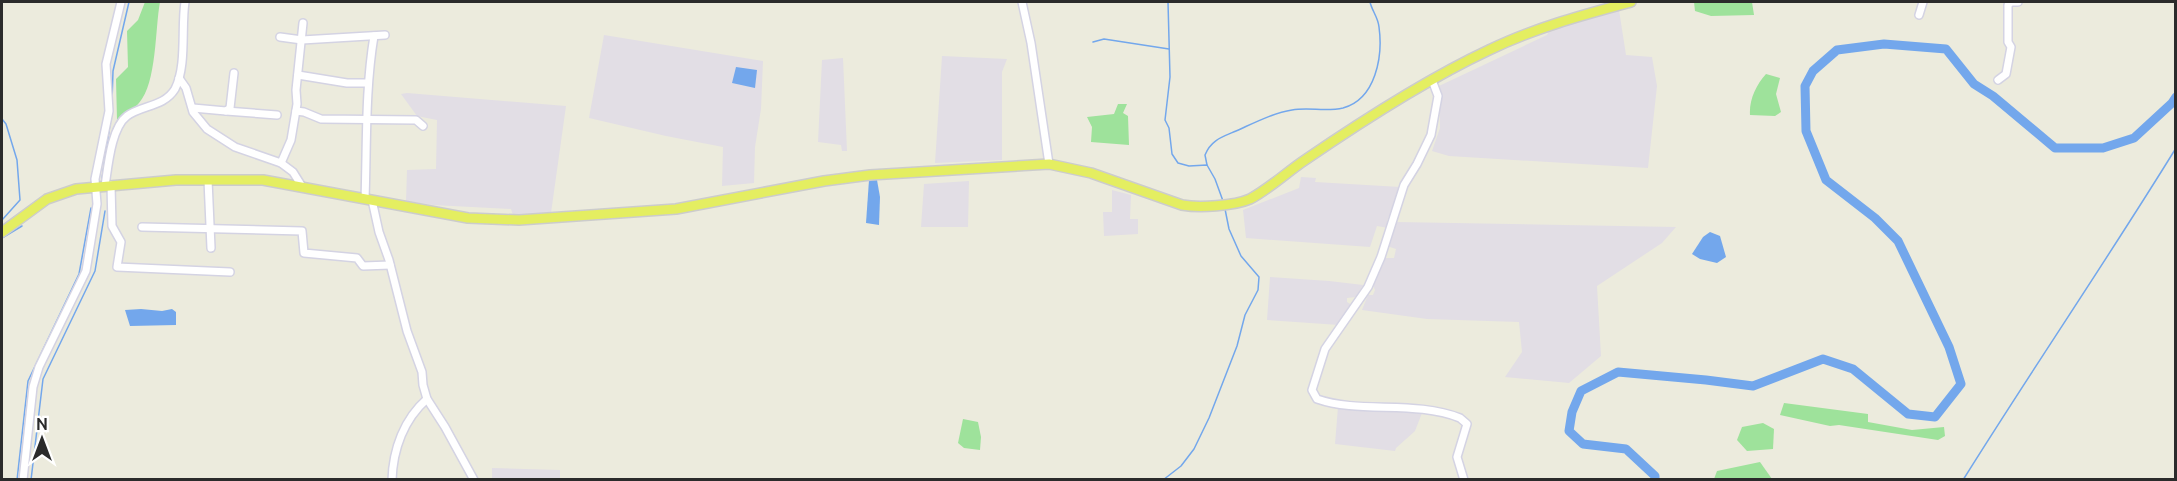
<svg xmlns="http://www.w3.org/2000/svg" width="2177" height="481" font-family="Ubuntu,sans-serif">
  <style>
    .industrial { fill: #e2dee5 }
    .green { fill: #9ee29b }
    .water { fill: #73a7ec }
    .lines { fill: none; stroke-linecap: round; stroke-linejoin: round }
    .stream { stroke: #73a7ec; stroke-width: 1.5 }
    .river { stroke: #73a7ec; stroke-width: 9 }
    .minor-casing { stroke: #d4d3e3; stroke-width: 10 }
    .major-casing { stroke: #ccc; stroke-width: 12 }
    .minor { stroke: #fff; stroke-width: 7 }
    .major { stroke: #e4ee61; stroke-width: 9 }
  </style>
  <rect width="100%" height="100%" fill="#ecebdd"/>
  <g class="industrial">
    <polygon points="1619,10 1626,55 1652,57 1657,86 1648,168 1449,156 1432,151 1440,128 1439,86 1547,35 1550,29"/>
    <polygon points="604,35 763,61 761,109 755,147 754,183 722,186 723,147 666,136 589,118"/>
    <polygon points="942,56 1007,59 1002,72 1002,160 935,163"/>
    <polygon points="843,58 847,151 842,151 841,145 818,142 822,60"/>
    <polygon points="407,93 566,106 551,213 513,215 511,209 433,205 406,201 407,170 436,169 437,120 417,116 401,94"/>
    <polygon points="1301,177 1316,178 1315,182 1400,187 1394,213 1389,216 1387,221 1388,228 1377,226 1370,247 1246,238 1243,210 1299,188"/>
    <polygon points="969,181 968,227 921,227 924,184"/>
    <polygon points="1112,190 1131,195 1130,219 1138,219 1138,234 1104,236 1103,212 1112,212"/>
    <polygon points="1396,222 1676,227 1662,243 1597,286 1601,356 1569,383 1505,377 1522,352 1519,322 1427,319 1362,310 1368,295 1373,295 1375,290 1373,285 1384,258 1394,258 1396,249 1387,246"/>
    <polygon points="1270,277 1329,281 1363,285 1356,297 1347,298 1347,302 1352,305 1339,325 1267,320"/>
    <polygon points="1338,407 1385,408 1422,413 1415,431 1396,448 1395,451 1335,444"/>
    <polygon points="492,468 560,470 560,479 492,479"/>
  </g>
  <g class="green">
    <path d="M145 2H160C155 28 157 83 139 103 133 110 124 115 117 120L116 79 128 67 127 31 138 20Z"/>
    <polygon points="1694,2 1752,2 1754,15 1711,16 1695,11"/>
    <path d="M1766 74 1780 78 1776 94 1781 112 1775 116 1750 115C1749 100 1756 85 1766 74Z"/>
    <polygon points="1118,104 1127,104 1123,113 1128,116 1129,145 1091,142 1092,127 1087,117 1114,114"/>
    <polygon points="1784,403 1868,414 1868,422 1912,430 1944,427 1945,436 1938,440 1839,425 1830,426 1780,415"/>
    <polygon points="963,419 978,422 981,437 980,450 964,448 958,443"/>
    <polygon points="1763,423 1774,429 1773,449 1747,451 1737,440 1742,427"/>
    <polygon points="1760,462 1772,479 1714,479 1717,471"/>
  </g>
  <g class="water">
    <polygon points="736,67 757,70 755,88 732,83"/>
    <polygon points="869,180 877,180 880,197 879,225 866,223"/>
    <polygon points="1710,232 1720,236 1726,257 1717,263 1700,259 1692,254 1703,237"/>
    <polygon points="141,309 162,311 172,309 176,312 176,325 130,326 125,310"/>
  </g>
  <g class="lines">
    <g class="stream">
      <polyline points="1168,2 1170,77 1165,120 1169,128 1172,154 1178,163 1189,166 1207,165 1215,179 1223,201"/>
      <polyline points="1093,42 1104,39 1169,49"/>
      <polyline points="112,101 113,71 129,2"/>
      <polyline points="2,119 6,124 17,160 20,200 2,220"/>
      <path d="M1207 165 1205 155C1211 140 1222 137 1236 131 1254 123 1273 113 1292 110 1309 107 1326 112 1343 108 1376 99 1383 56 1379 27 1378 17 1372 11 1370 2"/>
      <polyline points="102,179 111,117"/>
      <polyline points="2,238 22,226"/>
      <polyline points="17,480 28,381 79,274 91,208"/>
      <polyline points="31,480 43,379 95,271 105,211"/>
      <polyline points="1163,480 1181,466 1194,449 1209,418 1237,346 1245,315 1258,290 1259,277 1241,256 1229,229 1225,209"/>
      <path d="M1963 480C2033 368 2107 260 2176 148"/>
    </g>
    <polyline class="river" points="1655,480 1655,476 1626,449 1583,444 1569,431 1572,412 1581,391 1618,372 1706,380 1753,386 1823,359 1853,369 1908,414 1935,417 1961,384 1949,347 1898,241 1875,218 1826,180 1806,131 1805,86 1813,71 1837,50 1884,44 1946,49 1974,84 1993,96 2055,148 2103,148 2134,138 2172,103 2176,97"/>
    <g class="minor-casing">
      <g id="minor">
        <polyline points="1022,2 1031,43 1049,164"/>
        <polyline points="1919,15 1923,2"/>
        <polyline points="280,37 302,40 385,35"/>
        <polyline points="298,75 347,83 368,83"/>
        <polyline points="179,78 186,88 193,112 207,129 235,147 281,163 293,172 303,188"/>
        <path d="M1432 80 1438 96 1431 135 1417 164 1404 185 1381 257 1368 287 1325 349 1312 390 1317 399C1360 414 1415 400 1460 418L1467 424 1457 457 1464 480"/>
        <polyline points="1998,80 2006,74 2011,47 2008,42 2008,5 2011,2 2018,2"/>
        <polyline points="193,108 226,111 230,108 234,73"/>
        <polyline points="226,111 277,115"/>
        <polyline points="296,111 304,112 321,119 416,120 423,126"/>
        <polyline points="281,163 291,140 297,104 296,90 303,23"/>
        <polyline points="208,180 211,248"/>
        <polyline points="111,185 112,226 121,242 117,267 230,272"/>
        <path d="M105 186C108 167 111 128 127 116 142 105 164 107 175 89 187 66 181 27 185 2"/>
        <path d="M365 199C367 145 365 90 374 36"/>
        <polyline points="372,200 379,232 389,260 407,331 422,372 423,385 427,399 445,427 474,480"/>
        <polyline points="142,227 302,231 304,253 357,258 363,266 390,265"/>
        <polyline points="23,480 33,387 39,367 86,271 97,204 95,179 109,111 106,64 121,2"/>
        <path d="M392 480C393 449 404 419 427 399"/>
      </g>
    </g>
    <g class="major-casing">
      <path id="major" d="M2 232 47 199 76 189 176 180H263L468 218 519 220 676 209 824 181 870 175 1049 164 1091 173 1182 205C1199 208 1234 206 1250 199 1269 189 1287 172 1305 160 1362 121 1427 79 1489 50 1534 28 1583 15 1631 2"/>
    </g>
    <use href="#minor" class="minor"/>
    <use href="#major" class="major"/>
  </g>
  <rect width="2177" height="481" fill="none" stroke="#2b2b2b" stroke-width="6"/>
  <g transform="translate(42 439)" stroke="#ffffff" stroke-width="4.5" paint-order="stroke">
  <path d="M0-4.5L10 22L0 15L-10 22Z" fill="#2b2b2b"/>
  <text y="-9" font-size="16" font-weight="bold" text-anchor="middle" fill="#2b2b2b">N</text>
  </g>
</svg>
